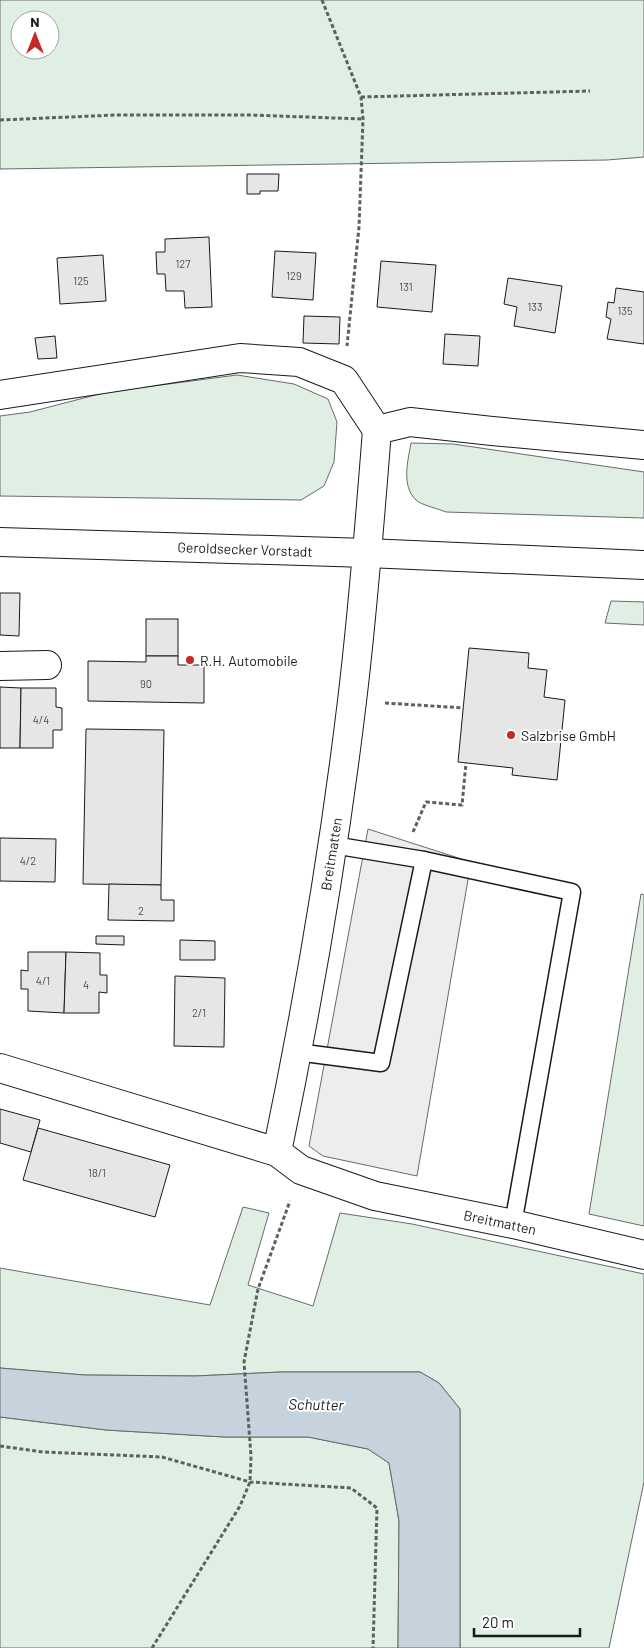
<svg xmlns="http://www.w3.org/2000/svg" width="644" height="1648" font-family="Barlow,sans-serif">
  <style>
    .green { fill: #e0efe3; stroke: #6a6a6a; fill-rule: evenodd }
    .parking { fill: #ededed; stroke: #6a6a6a }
    .water { fill: #c6d2dc; stroke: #6a6a6a }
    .building { fill: #e6e6e6; stroke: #1a1a1a }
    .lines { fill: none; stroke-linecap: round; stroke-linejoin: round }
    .lane-casing { stroke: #1a1a1a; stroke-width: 19 }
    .street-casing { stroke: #1a1a1a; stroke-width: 30 }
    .primary-casing { stroke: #1a1a1a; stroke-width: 30 }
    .path { stroke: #5f5f5f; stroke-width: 3; stroke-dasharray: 4 2.5; stroke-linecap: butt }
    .lane { stroke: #fff; stroke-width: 16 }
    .street { stroke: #fff; stroke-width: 28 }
    .primary { stroke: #fff; stroke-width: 28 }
    .poi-dot { fill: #c62828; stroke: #fff; stroke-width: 2 }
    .labels { text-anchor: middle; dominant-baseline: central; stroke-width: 4; stroke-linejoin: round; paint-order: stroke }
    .number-label { font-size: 11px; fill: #4d4d4d }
    .street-label { font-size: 14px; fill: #1a1a1a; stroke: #fff }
    .poi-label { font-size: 14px; fill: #1a1a1a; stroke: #fff; text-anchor: start }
    .water-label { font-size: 15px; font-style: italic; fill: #1a1a1a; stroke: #fff }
  </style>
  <rect width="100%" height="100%" fill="#fff"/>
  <g class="green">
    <path d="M0 0H644V157L607 160 0 169ZM20 20H50V50H20Z"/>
    <polygon points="237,375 294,384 328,399 337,422 334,462 324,486 301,500 0,496 0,416 30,412 107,392"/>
    <path d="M411 443 453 444 644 472V518L446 512C439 509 421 505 416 500 401 486 408 460 411 443Z"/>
    <polygon points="611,601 644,602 644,625 605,623"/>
    <polygon points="641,894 644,895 644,1226 589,1214"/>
    <polygon points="243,1207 269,1213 248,1285 313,1306 340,1213 412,1224 644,1274 644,1482 609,1648 460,1648 460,1409 439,1383 420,1372 281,1372 195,1376 84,1375 0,1368 0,1268 210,1305"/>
    <polygon points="0,1417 106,1430 224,1437 308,1437 368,1449 389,1463 399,1521 398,1648 0,1648"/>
  </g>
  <polygon class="parking" points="368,829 471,862 417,1176 323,1156 309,1146"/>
  <polygon class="water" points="0,1368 84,1375 195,1376 281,1372 420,1372 439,1383 460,1409 460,1648 398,1648 399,1521 389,1463 368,1449 308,1437 224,1437 106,1430 0,1417"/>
  <g class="building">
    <polygon points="247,174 279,174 278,191 260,191 260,194 247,194"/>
    <polygon points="209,237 212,307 185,308 184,291 166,291 165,274 157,274 156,252 165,252 165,239"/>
    <polygon points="275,251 316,253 313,300 272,297"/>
    <polygon points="103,255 106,301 60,304 57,258"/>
    <polygon points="381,261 436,265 432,312 377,307"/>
    <polygon points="508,278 562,286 555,333 514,326 517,307 504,304"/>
    <polygon points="616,288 644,292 644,344 607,339 611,319 606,317 608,302 614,303"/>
    <polygon points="304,316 340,317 339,344 303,343"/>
    <polygon points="445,334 480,336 478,366 443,364"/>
    <polygon points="55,336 57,358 38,359 35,338"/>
    <polygon points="0,593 20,593 19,636 0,635"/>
    <rect x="146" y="619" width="32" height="37"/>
    <polygon points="469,648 529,653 528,668 547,670 544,697 565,700 557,780 512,775 513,768 458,762"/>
    <polygon points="146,656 178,656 178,665 204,665 204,703 88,701 88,661 146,662"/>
    <polygon points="0,687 21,688 20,748 0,748"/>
    <polygon points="21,688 56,688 56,707 62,708 62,730 53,730 53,748 20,748"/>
    <polygon points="86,729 164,730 161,885 83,884"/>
    <polygon points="0,838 56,839 55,882 0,881"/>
    <polygon points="109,884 161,885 161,900 174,900 174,921 108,920"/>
    <polygon points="96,936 124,936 124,945 96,944"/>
    <polygon points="180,940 215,941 215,960 180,960"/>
    <polygon points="28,952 66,952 64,1013 28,1011 28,989 21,989 21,970 28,971"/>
    <polygon points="66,952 100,953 100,975 107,975 107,993 99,992 99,1013 64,1013"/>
    <polygon points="175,976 225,978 224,1047 174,1046"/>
    <polygon points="0,1109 40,1120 31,1152 0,1143"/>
    <polygon points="38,1128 170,1165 155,1217 23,1180"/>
  </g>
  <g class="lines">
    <g class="lane-casing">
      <g id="lane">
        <polyline points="424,860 572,892 513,1224"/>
        <polyline points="297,1052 381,1063 424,860 333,845"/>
      </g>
    </g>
    <g class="street-casing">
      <g id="street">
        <polyline points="0,395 240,358 299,362 344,380 377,430"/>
        <path d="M644 445 492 431 410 422 377 430C370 520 363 611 352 701 334 852 308 1003 277 1152L301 1170 375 1196 513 1224 644 1255"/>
        <polyline points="0,666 47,665"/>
        <polyline points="0,1068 277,1152"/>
      </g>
    </g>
    <g class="primary-casing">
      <polyline id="primary" points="0,542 367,553 644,565"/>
    </g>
    <g class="path">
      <polyline points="322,0 361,97 363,119 359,227 347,346"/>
      <polyline points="361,97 590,91"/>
      <polyline points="0,120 116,115 250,115 363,119"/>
      <polyline points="385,703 464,708"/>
      <polyline points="413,832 426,802 462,805 466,763"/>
      <polyline points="0,1446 43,1452 162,1457 250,1482 351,1488 377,1508 373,1648"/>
      <polyline points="152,1648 240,1506 250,1482 251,1456 244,1362 258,1289 290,1201"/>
    </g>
    <use href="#lane" class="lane"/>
    <use href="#street" class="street"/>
    <use href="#primary" class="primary"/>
  </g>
  <g class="poi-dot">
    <circle cx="190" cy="660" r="5"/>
    <circle cx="511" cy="735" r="5"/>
  </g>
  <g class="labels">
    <g class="number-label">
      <text x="183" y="263">127</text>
      <text x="294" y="275">129</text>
      <text x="81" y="280">125</text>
      <text x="406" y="286">131</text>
      <text x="535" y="306">133</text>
      <text x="625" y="310">135</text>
      <text x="146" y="683">90</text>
      <text x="41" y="719">4/4</text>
      <text x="28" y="860">4/2</text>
      <text x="141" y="910">2</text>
      <text x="43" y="980">4/1</text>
      <text x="86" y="984">4</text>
      <text x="199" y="1012">2/1</text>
      <text x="97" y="1172">18/1</text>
    </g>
    <g class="street-label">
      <text transform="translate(245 549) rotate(2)">Geroldsecker Vorstadt</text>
      <text transform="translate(331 854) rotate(-81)">Breitmatten</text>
      <text transform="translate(500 1222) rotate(12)">Breitmatten</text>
    </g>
    <g class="poi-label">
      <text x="200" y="660">R.H. Automobile</text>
      <text x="521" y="735">Salzbrise GmbH</text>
    </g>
    <g class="water-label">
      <text transform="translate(316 1404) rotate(1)">Schutter</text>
    </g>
  </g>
  <g transform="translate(35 35)"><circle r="24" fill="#ffffff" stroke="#a3a3a3"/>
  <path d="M0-4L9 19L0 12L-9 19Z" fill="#c62828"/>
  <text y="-8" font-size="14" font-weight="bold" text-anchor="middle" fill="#1a1a1a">N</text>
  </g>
  <path d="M474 1628v8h106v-8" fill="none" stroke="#1a1a1a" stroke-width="2.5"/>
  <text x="482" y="1628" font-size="15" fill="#1a1a1a" stroke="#ffffff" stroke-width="4" paint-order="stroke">20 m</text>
</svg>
